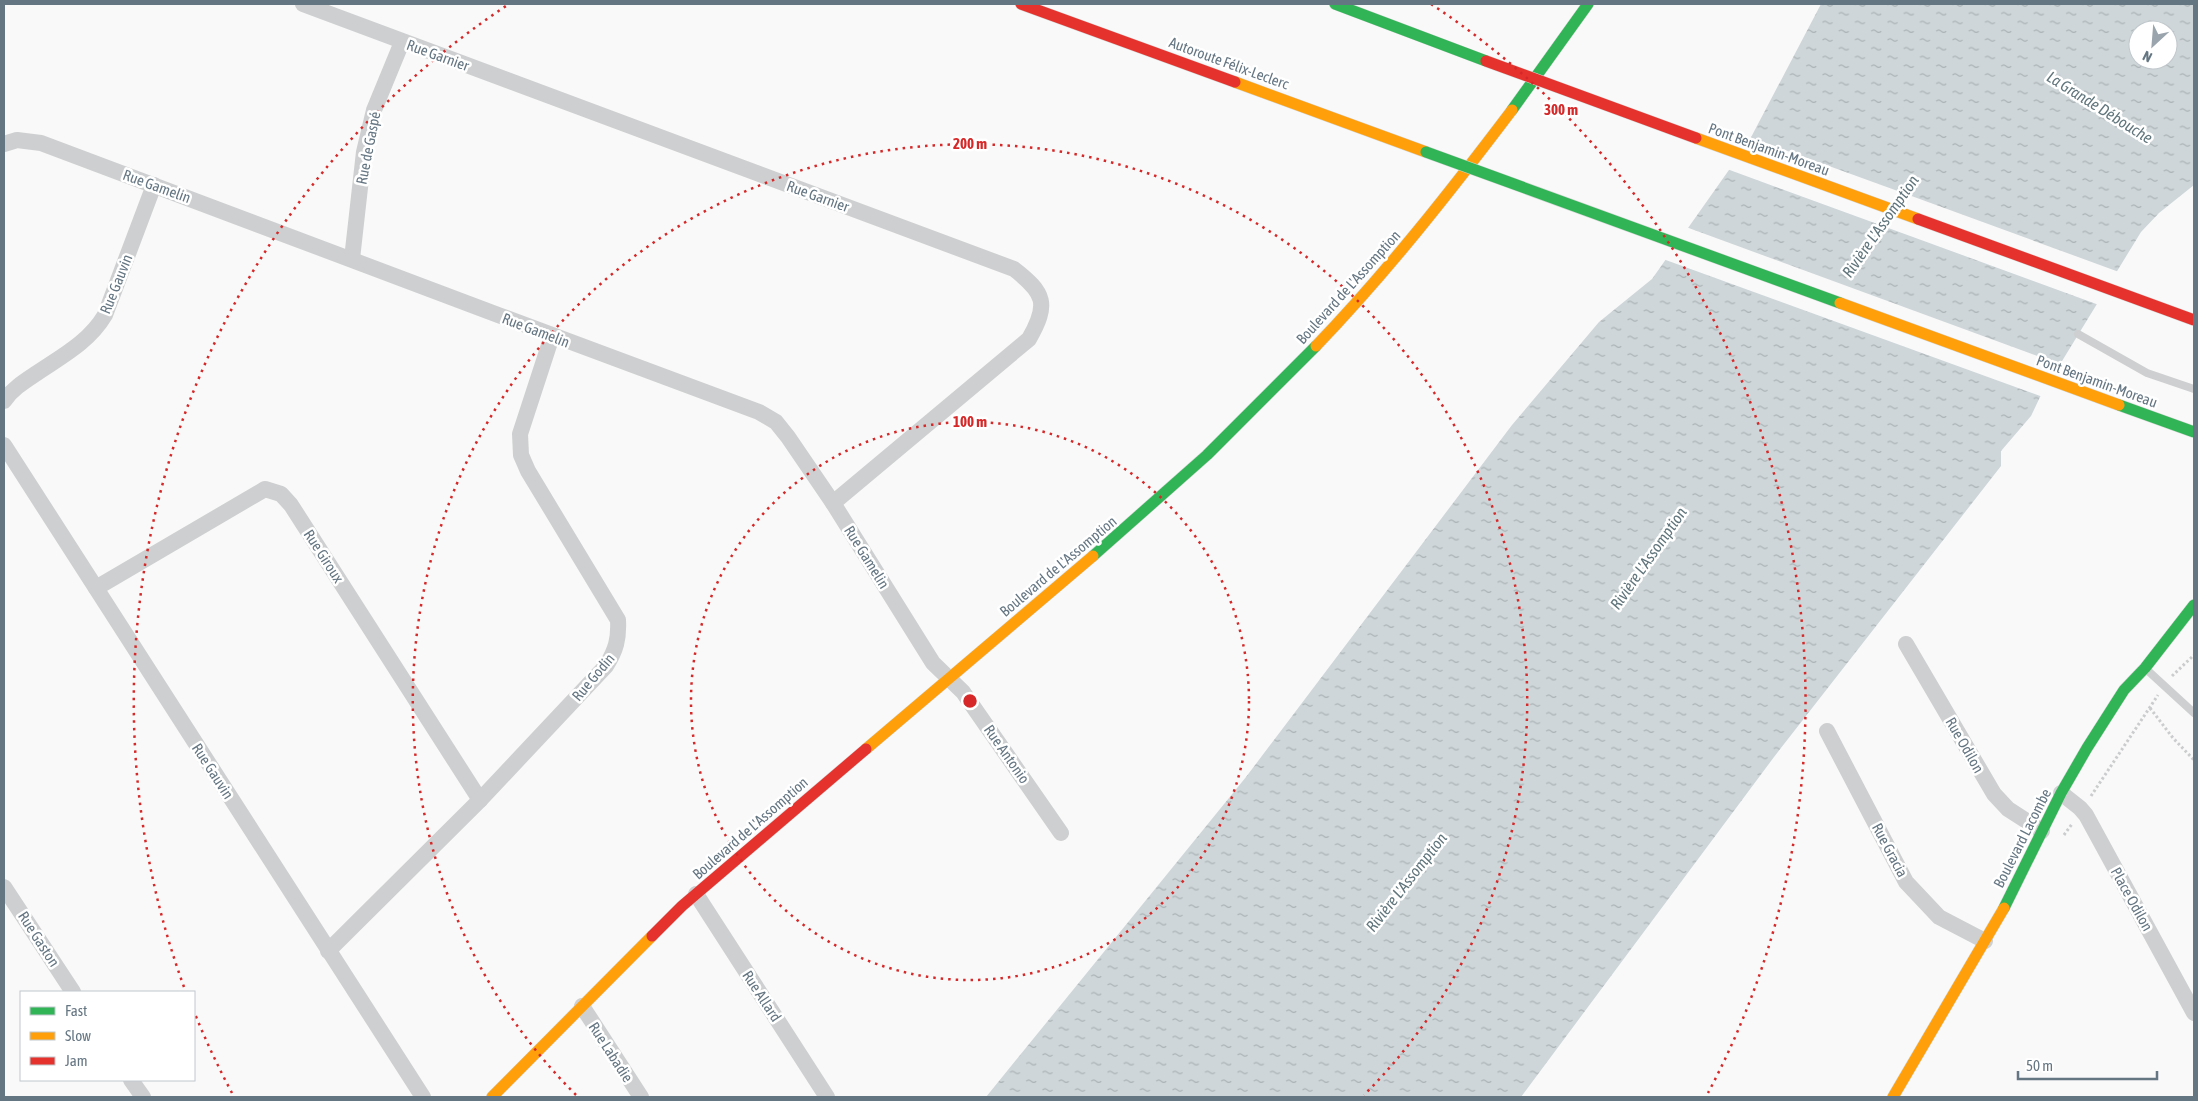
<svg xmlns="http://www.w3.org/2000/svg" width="2198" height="1101" font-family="'Asap Condensed',sans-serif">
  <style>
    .water { fill: url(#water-ripples); fill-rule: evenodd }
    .pier { fill: #f9f9f9 }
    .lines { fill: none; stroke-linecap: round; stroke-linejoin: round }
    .fast-casing { stroke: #d5d6d7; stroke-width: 12 }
    .slow-casing { stroke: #d5d6d7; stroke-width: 12 }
    .jam-casing { stroke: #d5d6d7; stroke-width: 12 }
    .path { stroke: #cbcccd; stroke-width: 3; stroke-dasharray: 2.5 2.5; stroke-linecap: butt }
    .lane { stroke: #cecfd0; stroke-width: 8 }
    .street { stroke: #cecfd0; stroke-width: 16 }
    .fast { stroke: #30b455; stroke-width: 11 }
    .slow { stroke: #ff9f0a; stroke-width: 11 }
    .jam { stroke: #e5322d; stroke-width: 11 }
    .fast-bridge-casing { stroke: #d5d6d6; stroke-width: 12; stroke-linecap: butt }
    .slow-bridge-casing { stroke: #d5d6d6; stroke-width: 12; stroke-linecap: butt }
    .jam-bridge-casing { stroke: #d5d6d6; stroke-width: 12; stroke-linecap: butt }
    .fast-bridge { stroke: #30b455; stroke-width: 11 }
    .slow-bridge { stroke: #ff9f0a; stroke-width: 11 }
    .jam-bridge { stroke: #e5322d; stroke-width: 11 }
    .ring { fill: none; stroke: #d62828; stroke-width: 2.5; stroke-dasharray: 2.5 5 }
    .labels { text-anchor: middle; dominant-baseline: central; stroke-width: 5; stroke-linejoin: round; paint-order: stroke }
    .street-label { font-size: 15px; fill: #657683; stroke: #fff }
    .water-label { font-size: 16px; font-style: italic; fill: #60757c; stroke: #fff }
    .centre { fill: #d62828; stroke: #fff; stroke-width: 2.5 }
    .ring-label { font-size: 15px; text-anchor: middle; font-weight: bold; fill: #d62828; stroke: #fff; stroke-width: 5; stroke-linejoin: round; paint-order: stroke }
  </style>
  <defs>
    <pattern id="water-ripples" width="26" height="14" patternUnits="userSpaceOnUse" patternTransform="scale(1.25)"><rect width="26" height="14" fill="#ced6d9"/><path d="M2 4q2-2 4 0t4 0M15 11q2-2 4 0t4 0" fill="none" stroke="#abb2b5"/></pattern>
  </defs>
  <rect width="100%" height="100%" fill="#f9f9f9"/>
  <path class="water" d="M1821 4H2194V185L2159 213 2141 232 2040 397 2031 416 2001 451V466L1774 757 1521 1097H986L1246 777 1512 425 1599 322 1652 279 1748 143ZM2138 30H2168V60H2138Z"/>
  <g class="pier">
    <polygon points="1749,137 1917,198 2119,272 2099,305 1727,169"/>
    <polygon points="1686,227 2062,365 2043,397 1663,259"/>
  </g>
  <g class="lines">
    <g class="fast-casing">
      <g id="fast">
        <polyline points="1335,4 1486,61"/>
        <polyline points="1512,110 1588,4"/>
        <polyline points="1093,556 1207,455 1316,346"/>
        <polyline points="2004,908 2061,793 2087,748 2124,690 2145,668 2194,605"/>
      </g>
    </g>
    <g class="slow-casing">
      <g id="slow">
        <polyline points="1235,82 1426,152"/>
        <path d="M1316 346C1387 272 1450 192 1512 110"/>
        <polyline points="866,749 1093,556"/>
        <polyline points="492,1097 652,936"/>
        <polyline points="1893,1097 2004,908"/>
      </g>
    </g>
    <g class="jam-casing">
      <g id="jam">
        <polyline points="1021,4 1235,82"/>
        <polyline points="652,936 682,906 866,749"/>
      </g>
    </g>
    <g class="path">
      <polyline points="2172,676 2194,655"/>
      <polyline points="2150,708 2173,738 2194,760"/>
      <polyline points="2091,796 2158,695"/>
      <polyline points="2064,835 2072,824"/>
    </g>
    <g class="lane">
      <polyline points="2078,334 2147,373 2194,389"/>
      <polyline points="2146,669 2194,713"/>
    </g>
    <g class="street">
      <path d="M303 4 1014 269C1045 293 1049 304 1029 339L833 503"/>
      <path d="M4 144 17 140 41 143C281 232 519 324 759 412L776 422 788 437 833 503 933 663 963 692 1061 833"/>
      <polyline points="352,259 364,152 374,110 402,42"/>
      <path d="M4 401C12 389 25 381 37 373 62 356 89 342 105 315L154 185"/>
      <polyline points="4,445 423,1097"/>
      <polyline points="96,588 265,489 281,494 291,505 480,800"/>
      <polyline points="1906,644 1994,794 2008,809 2042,831"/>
      <polyline points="1827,731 1906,882 1939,917 1985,941"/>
      <polyline points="2061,793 2080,808 2086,815 2194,1013"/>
      <polyline points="4,887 73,992"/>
      <polyline points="696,894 827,1097"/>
      <path d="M328 951 480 800 606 666C616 650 619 639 618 620L528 471 521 455 520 434 552 336"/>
      <polyline points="582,1006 641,1097"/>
      <polyline points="131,1080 143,1097"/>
    </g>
    <use href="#fast" class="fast"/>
    <use href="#slow" class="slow"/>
    <use href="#jam" class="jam"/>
    <g class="fast-bridge-casing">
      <g id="fast-bridge">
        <polyline points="1426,152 1840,303"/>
        <polyline points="2119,405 2194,432"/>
      </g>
    </g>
    <g class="slow-bridge-casing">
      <g id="slow-bridge">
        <polyline points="1696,138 1918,219"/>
        <polyline points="1840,303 2119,405"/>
      </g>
    </g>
    <g class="jam-bridge-casing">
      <g id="jam-bridge">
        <polyline points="1486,61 1696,138"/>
        <polyline points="1918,219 2194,320"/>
      </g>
    </g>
    <use href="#fast-bridge" class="fast-bridge"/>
    <use href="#slow-bridge" class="slow-bridge"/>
    <use href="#jam-bridge" class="jam-bridge"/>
  </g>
  <g class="ring">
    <circle cx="970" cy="701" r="279"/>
    <path d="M576 1095A557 557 0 1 1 1364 1095"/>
    <path d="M232 1093A836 836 0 0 1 195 1014M184 987A836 836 0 0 1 509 4M1431 4A836 836 0 0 1 1708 1093"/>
  </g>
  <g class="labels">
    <g class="street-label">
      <text transform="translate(438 55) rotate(20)">Rue Garnier</text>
      <text transform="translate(1229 63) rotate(20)">Autoroute Félix-Leclerc</text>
      <text transform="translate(368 148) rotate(-79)">Rue de Gaspé</text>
      <text transform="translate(1769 149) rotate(20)">Pont Benjamin-Moreau</text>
      <text transform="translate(157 186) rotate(20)">Rue Gamelin</text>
      <text transform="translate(818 196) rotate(20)">Rue Garnier</text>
      <text transform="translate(116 284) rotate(-68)">Rue Gauvin</text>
      <text transform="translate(1348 287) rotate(-48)">Boulevard de L'Assomption</text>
      <text transform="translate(536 330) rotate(21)">Rue Gamelin</text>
      <text transform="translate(2097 381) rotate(20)">Pont Benjamin-Moreau</text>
      <text transform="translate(324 556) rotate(57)">Rue Giroux</text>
      <text transform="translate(867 557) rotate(58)">Rue Gamelin</text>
      <text transform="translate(1058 566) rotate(-40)">Boulevard de L'Assomption</text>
      <text transform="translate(593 677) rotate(-50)">Rue Godin</text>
      <text transform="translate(1965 745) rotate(60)">Rue Odilon</text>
      <text transform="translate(1007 754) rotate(55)">Rue Antonio</text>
      <text transform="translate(213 771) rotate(57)">Rue Gauvin</text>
      <text transform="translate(750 828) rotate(-41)">Boulevard de L'Assomption</text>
      <text transform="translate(2022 838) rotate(-63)">Boulevard Lacombe</text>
      <text transform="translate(1890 850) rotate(62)">Rue Gracia</text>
      <text transform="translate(2132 899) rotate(61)">Place Odilon</text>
      <text transform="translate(39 939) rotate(57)">Rue Gaston</text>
      <text transform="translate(762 996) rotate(57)">Rue Allard</text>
      <text transform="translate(611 1052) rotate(57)">Rue Labadie</text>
    </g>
    <g class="water-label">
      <text transform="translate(2100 107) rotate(32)">La Grande Débouche</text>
      <text transform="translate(1880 226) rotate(-55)">Rivière L'Assomption</text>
      <text transform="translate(1648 558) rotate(-55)">Rivière L'Assomption</text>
      <text transform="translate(1406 882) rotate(-52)">Rivière L'Assomption</text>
    </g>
  </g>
  <circle cx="970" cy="701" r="8" class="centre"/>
  <g class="ring-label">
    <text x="1561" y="115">300 m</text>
    <text x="970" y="149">200 m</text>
    <text x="970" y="427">100 m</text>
  </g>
  <rect width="2198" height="1101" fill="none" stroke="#657683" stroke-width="10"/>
  <rect x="20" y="991" width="175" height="90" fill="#ffffff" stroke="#c1c8cd"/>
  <rect x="30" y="1007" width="25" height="8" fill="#30b455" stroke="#c1c8cd"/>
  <text x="65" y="1016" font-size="15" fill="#657683">Fast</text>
  <rect x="30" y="1032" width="25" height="8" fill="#ff9f0a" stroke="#c1c8cd"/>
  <text x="65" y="1041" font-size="15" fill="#657683">Slow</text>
  <rect x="30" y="1057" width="25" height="8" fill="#e5322d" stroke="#c1c8cd"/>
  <text x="65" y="1066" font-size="15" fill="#657683">Jam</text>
  <g transform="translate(2153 45) rotate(206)"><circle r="24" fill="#ffffff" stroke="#c1c8cd"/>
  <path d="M0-4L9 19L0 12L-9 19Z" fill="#99a4ac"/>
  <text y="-8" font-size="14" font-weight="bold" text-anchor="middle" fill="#657683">N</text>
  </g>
  <path d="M2018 1071v8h139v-8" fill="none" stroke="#657683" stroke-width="2.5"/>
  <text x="2026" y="1071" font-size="15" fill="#657683" stroke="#ffffff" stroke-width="4" paint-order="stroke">50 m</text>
</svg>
